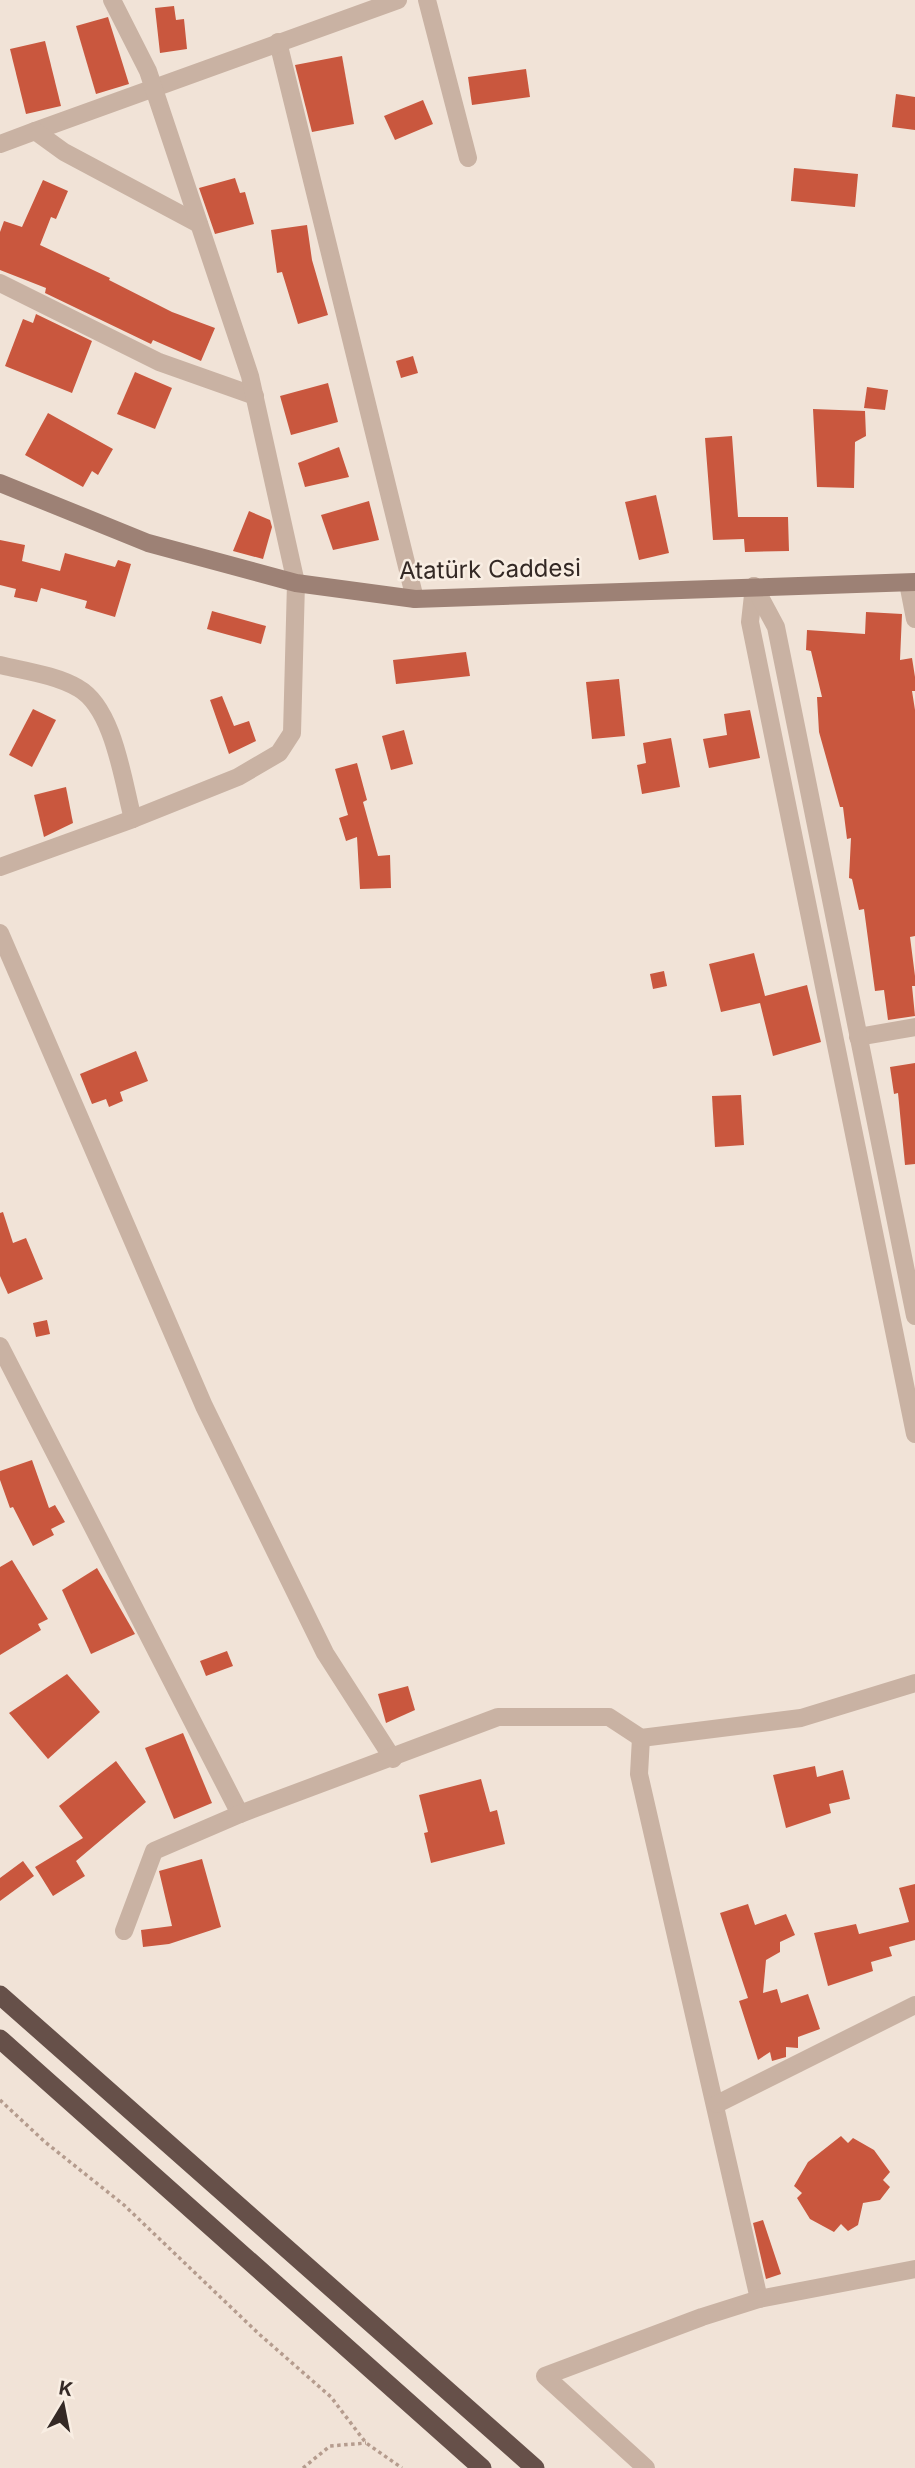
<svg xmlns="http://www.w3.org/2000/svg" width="915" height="2468" font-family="Inter,sans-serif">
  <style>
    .building { fill: #c9573e }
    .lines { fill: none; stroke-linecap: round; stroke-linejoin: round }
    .path { stroke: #b59c8e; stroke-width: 3.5; stroke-dasharray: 3.5 3.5; stroke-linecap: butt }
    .minor { stroke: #c9b2a3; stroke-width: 18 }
    .tertiary { stroke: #c9b2a3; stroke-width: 18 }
    .secondary { stroke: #9d8175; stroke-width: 18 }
    .trunk { stroke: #665049; stroke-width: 19 }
    .labels { text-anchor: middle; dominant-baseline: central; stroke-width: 5; stroke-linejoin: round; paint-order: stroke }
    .street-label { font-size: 24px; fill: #342925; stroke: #f9eee3 }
  </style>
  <rect width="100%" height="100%" fill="#f1e3d7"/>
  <g class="building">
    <polygon points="174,6 176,20 184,19 187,49 160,53 155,8"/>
    <polygon points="108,17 129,84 96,94 76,26"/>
    <polygon points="45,41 61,106 26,114 10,49"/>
    <polygon points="342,56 354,124 312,132 295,65"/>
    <polygon points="526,69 530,97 472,105 468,77"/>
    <polygon points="896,94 915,97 915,130 892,127"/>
    <polygon points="423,100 433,124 395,140 384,116"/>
    <polygon points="794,168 858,174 855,207 791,201"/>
    <polygon points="235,178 240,193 245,192 254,224 215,234 199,188"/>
    <polygon points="43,180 68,191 56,219 51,217 40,245 110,278 109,280 172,312 215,328 201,361 153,340 151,344 45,293 46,288 0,270 0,232 4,221 22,227"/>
    <polygon points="307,225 312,260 328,315 298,324 282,272 277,273 271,230"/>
    <polygon points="36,314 92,341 72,393 5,366 23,319 33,323"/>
    <polygon points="413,356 418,373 401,378 396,361"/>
    <polygon points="135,372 172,388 155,429 117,414"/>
    <polygon points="328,383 338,422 291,435 280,396"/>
    <polygon points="867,387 888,390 885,410 864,408"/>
    <polygon points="813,409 865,411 866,436 855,442 854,488 817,487"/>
    <polygon points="48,413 113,449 98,475 92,471 83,487 25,455"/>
    <polygon points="732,436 738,517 788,517 789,551 745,552 744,539 713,540 705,438"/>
    <polygon points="339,447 349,477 305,487 298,463"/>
    <polygon points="656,495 669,553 639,560 625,502"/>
    <polygon points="369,501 379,540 333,550 321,515"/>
    <polygon points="249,511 270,520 272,527 263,559 233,551"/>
    <polygon points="0,540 25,545 22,561 60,571 65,553 115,567 118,560 131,564 115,617 85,608 87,601 41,588 37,602 14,597 16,589 0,585"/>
    <polygon points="212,611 266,626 261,644 207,629"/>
    <polygon points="866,612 902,614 900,660 912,658 915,677 915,691 912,691 915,710 915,936 910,937 915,976 915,986 912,986 915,1016 888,1020 884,990 875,991 864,909 859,910 852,879 849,878 851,838 847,839 843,807 840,807 819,732 817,697 822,697 811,651 806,650 807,630 865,634"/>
    <polygon points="466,652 470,676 396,684 393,660"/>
    <polygon points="619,679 625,736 592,739 586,682"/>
    <polygon points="222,696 234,726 249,721 256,741 229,754 210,700"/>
    <polygon points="33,709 56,720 32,767 9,755"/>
    <polygon points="750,710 760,758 709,768 703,739 727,735 724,714"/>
    <polygon points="404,730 413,764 391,770 382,736"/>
    <polygon points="671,738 680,787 642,794 637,765 646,763 643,743"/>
    <polygon points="357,763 367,800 363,802 378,856 390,855 391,888 360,889 357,837 346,841 339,818 348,815 335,769"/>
    <polygon points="66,787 73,823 44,837 34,795"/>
    <polygon points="754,953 765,996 807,985 821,1042 773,1056 760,1003 721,1012 709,964"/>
    <polygon points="664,971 667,986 653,989 650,974"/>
    <polygon points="136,1051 148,1081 120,1092 123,1101 109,1107 106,1099 92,1104 80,1074"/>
    <polygon points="915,1063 915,1164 905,1165 898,1093 894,1094 890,1067"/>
    <polygon points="741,1095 744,1145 715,1147 712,1096"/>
    <polygon points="3,1212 13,1243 26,1238 43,1279 8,1294 0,1276 0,1213"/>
    <polygon points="47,1320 50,1334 36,1337 33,1323"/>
    <polygon points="32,1460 49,1508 55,1505 65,1522 51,1529 54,1535 33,1546 13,1507 10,1508 0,1480 0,1471"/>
    <polygon points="12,1560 48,1619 38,1624 41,1630 0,1655 0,1567"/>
    <polygon points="97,1568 135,1634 91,1654 62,1590"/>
    <polygon points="227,1651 233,1666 206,1676 200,1661"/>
    <polygon points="67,1674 100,1712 48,1759 9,1713"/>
    <polygon points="408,1686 415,1710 386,1723 378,1694"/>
    <polygon points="183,1733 212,1803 174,1819 145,1748"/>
    <polygon points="116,1761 146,1802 76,1861 85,1876 53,1896 35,1867 83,1838 59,1806"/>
    <polygon points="815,1766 817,1777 843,1770 850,1799 829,1804 831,1813 786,1828 773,1775"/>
    <polygon points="481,1779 490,1812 497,1810 505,1844 431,1863 424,1833 428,1832 419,1795"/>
    <polygon points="202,1859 221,1927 169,1944 143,1947 141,1930 172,1926 159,1871"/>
    <polygon points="23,1861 34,1876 0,1901 0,1878"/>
    <polygon points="915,1884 915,1940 889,1947 892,1956 871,1962 873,1971 828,1986 814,1933 856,1924 859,1934 909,1922 899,1888"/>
    <polygon points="748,1904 755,1925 786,1914 795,1935 780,1942 780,1952 766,1960 763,1993 777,1989 781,2003 808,1994 820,2029 798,2037 798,2048 786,2047 786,2057 772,2061 770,2052 758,2060 739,2001 748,1998 720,1913"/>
    <polygon points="841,2136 848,2143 853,2138 874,2150 890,2172 883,2180 890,2187 880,2200 863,2203 858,2225 848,2231 841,2224 834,2232 810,2219 797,2198 802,2193 794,2186 808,2162"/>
    <polygon points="763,2220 781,2274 766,2279 753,2223"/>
  </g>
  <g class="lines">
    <g class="path">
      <polyline points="0,2100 45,2142 124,2205 259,2334 331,2397 366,2443 402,2468"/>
      <polyline points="303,2468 330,2446 366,2443"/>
    </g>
    <g class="minor">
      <polyline points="427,0 468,158"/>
      <polyline points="278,42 415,599"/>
      <polyline points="35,131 398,0"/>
      <polyline points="0,144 35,131 64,152 199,224"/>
      <polyline points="0,283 159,362 255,396"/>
      <polyline points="908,583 915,619"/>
      <path d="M0 665C25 671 56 675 78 688 114 708 123 782 133 819"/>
      <polyline points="0,867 133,819 238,777 279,753 292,733 296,583 250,376 148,71 112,0"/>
      <polyline points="0,933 204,1406 325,1653 393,1759"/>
      <polyline points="858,1037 915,1027"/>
      <polyline points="0,1346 240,1814"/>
      <polyline points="641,1738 639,1774 759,2299"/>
      <polyline points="124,1931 154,1851 240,1814 498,1717 609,1717 641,1738 801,1718 915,1683"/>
      <polyline points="717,2104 915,2005"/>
      <polyline points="646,2468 545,2376 702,2317 759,2299 915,2269"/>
    </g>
    <g class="tertiary">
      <polyline points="754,586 750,622 915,1434"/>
      <polyline points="754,586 776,627 915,1316"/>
    </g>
    <polyline class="secondary" points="0,483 148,543 296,583 415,599 915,582"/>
    <g class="trunk">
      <polyline points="0,1995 535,2468"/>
      <polyline points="0,2039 482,2468"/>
    </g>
  </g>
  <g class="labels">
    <g class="street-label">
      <text transform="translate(490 569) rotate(-1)">Atatürk Caddesi</text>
    </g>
  </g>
  <g transform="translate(63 2405) rotate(10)" stroke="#f9eee3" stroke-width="5" paint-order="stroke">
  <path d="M0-5L12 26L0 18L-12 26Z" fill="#342925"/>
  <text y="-10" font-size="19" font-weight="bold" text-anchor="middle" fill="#342925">K</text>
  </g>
</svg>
